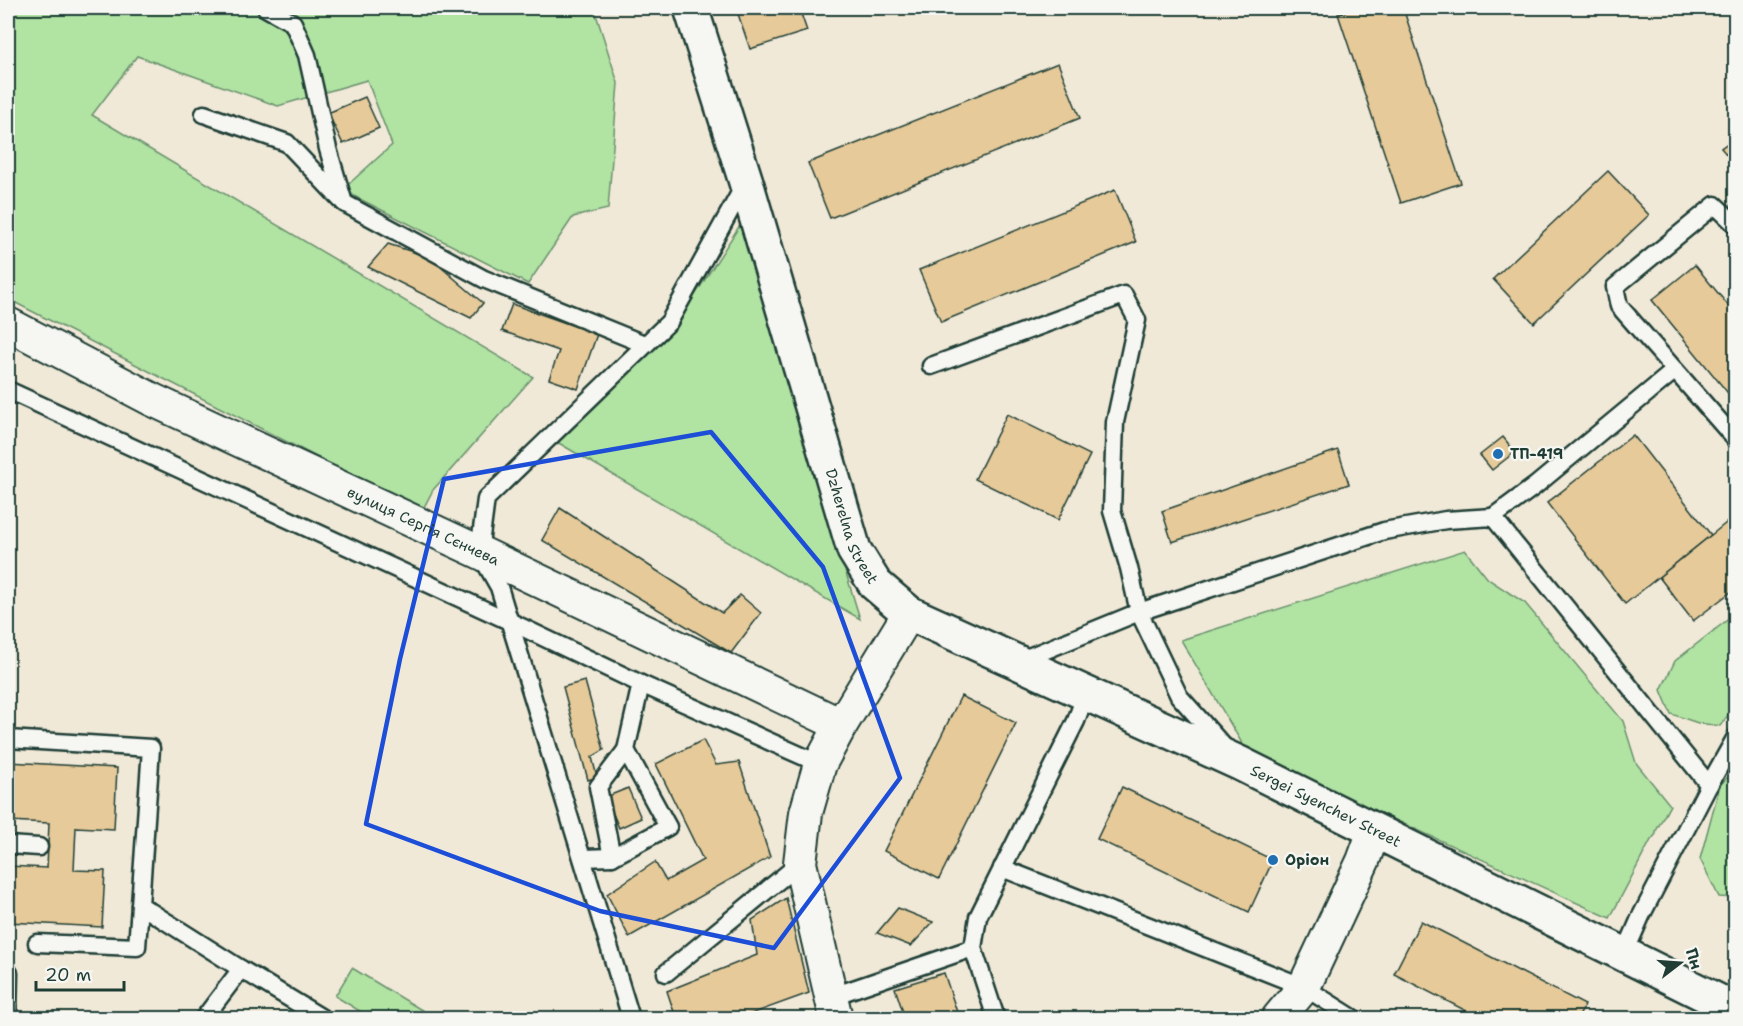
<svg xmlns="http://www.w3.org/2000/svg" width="1743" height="1026" font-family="'Shantell Sans',sans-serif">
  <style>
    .green { fill: #b1e3a3; stroke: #68906c; stroke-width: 1.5 }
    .building { fill: #e6ca9a; stroke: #1f3d34; stroke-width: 1.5 }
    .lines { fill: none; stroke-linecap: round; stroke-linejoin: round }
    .service-casing { stroke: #1f3d34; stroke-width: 21 }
    .minor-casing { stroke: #1f3d34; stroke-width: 36 }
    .tertiary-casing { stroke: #1f3d34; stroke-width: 38 }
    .service { stroke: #f6f6f2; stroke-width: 16 }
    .minor { stroke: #f6f6f2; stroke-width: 32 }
    .tertiary { stroke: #f6f6f2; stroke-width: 33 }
    .marked { fill: none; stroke: #1d4ed8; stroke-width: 4.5; stroke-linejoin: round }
    .poi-dot { fill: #1f6fb2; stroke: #f6f6f2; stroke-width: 2 }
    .labels { text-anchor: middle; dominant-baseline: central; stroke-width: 4.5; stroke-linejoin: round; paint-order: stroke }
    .poi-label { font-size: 15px; font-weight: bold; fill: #1f3d34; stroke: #f6f6f2; text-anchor: start }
    .street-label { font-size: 15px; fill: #1f3d34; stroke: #f6f6f2 }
  </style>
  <rect width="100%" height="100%" fill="#f1e9d8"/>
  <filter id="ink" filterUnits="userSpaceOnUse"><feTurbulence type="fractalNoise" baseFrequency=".0167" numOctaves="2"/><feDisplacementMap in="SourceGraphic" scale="12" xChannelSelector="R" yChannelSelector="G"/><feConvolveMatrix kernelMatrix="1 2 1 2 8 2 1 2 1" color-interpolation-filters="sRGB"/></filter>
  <g filter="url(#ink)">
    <g class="green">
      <polygon points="8,8 594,8 618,83 608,209 573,217 528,284 342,190 392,145 367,80 278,106 137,56 92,115 533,377 433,490 422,511 8,299"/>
      <polygon points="740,225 860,619 557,442 675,326"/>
      <polygon points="1465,550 1488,579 1525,603 1623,721 1636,763 1670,805 1656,831 1656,834 1651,840 1610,918 1247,752 1181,640"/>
      <polygon points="1735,614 1735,706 1720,726 1698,723 1671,714 1661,690 1675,661"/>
      <polygon points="1735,770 1735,898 1719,897 1700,859 1720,785"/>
      <polygon points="352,968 425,1012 421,1018 371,1018 335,996"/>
    </g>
    <g class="building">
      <polygon points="736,8 799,8 807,31 750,49"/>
      <polygon points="1356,8 1403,8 1461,183 1401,203 1338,14"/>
      <polygon points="1058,63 1080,118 830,218 808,163"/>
      <polygon points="365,97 379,128 343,144 328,113"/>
      <polygon points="1736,137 1736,166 1721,148"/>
      <polygon points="1608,171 1649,215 1534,323 1493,279"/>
      <polygon points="1115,190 1136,242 941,322 919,270"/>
      <polygon points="388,244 429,257 483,303 471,318 368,267"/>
      <polygon points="1695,265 1736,315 1736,403 1652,300"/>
      <polygon points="512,304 597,334 578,389 549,379 559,351 502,331"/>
      <polygon points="1007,414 1090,455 1058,520 975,479"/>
      <polygon points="1633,435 1711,535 1625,604 1547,503"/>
      <polygon points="1503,437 1515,452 1492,470 1480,455"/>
      <polygon points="1338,450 1349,484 1172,542 1162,511"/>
      <polygon points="560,508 722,613 740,595 761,613 731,653 542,540"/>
      <polygon points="1736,515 1736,588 1693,621 1659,577"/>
      <polygon points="585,681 604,750 592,757 597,777 588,780 563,687"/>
      <polygon points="961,696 1016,723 939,879 884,851"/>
      <polygon points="703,740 716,765 739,762 770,857 629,937 607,894 655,862 666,881 703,860 656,764"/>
      <polygon points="8,762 117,768 114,829 76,827 74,870 105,871 102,927 8,922 8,866 47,868 49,823 8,821"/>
      <polygon points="1122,787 1273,860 1249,912 1097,839"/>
      <polygon points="628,788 641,818 619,828 606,797"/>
      <polygon points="786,898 809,993 740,1018 676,1018 667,991 757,955 752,920"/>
      <polygon points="898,908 933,922 911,946 877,933"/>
      <polygon points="1421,921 1585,1005 1578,1018 1480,1018 1394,974"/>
      <polygon points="944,973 959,1018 905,1018 895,988"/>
    </g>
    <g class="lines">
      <g class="service-casing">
        <g id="service">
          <polyline points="266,8 293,23 307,55 328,149 344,203 484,279 644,344"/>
          <polyline points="204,114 287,143 341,200"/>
          <polyline points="1736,225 1715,205 1615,287 1619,306 1736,440"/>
          <polyline points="931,366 1124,295 1137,320 1115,422 1112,511 1129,568 1139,612 1179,696 1226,749"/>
          <polyline points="8,390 509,621 641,684 820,764"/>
          <polyline points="1493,517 1535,486 1674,371"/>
          <polyline points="1019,661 1139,612 1384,531 1446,520 1493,517 1709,785 1641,916 1624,955"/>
          <polyline points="8,739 151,748 140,905 241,969"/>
          <polyline points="1709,785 1736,737"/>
          <polyline points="8,845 39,847"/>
          <polyline points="612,857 598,787 626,750"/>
          <polyline points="583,858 612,857 668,827 626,750 641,684"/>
          <polyline points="1002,868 1304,987 1353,1018"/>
          <polyline points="37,943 137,947 140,905"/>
          <polyline points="973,948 996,1018"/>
          <polyline points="666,973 800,863"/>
          <polyline points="830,997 973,948 978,917 1076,721 1086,693"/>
          <polyline points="8,1018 9,973"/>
          <polyline points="204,1018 241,969 322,1018"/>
          <polyline points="631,1018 499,587 479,552 486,499 669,322 746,182"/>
        </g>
      </g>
      <g class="minor-casing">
        <g id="minor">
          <path id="s1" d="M8 324 153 400 479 552 841 725"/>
          <polyline points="836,1018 800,863 806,813 820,764 841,725 909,613"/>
          <polyline points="1278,1018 1304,987 1363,861 1374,831"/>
        </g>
      </g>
      <g class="tertiary-casing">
        <g id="tertiary">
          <path id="s2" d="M691 8 746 182 854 550 875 584 909 613 1239 763 1736 1010"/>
        </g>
      </g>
      <use href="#service" class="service"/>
      <use href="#minor" class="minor"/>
      <use href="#tertiary" class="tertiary"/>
    </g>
  </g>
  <path class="marked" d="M711 432 823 567 900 778 774 948 600 911 366 824 400 659 444 479Z"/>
  <g class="poi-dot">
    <circle cx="1498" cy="454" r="6"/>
    <circle cx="1273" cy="860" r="6"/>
  </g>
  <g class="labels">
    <g class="poi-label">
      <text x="1510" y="454">ТП-419</text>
      <text x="1285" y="860">Оріон</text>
    </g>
    <g class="street-label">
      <text stroke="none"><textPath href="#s2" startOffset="543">Dzherelna Street</textPath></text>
      <text stroke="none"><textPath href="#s1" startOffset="462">вулиця Сергія Сєнчева</textPath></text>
      <text stroke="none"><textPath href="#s2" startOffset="1110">Sergei Syenchev Street</textPath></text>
    </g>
  </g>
  <rect width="1743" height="1026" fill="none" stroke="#f6f6f2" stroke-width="30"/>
  <rect x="15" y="15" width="1713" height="996" fill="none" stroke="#1f3d34" stroke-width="2" filter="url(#ink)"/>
  <g transform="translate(1680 963) rotate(73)" stroke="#f6f6f2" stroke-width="4.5" paint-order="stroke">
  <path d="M0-4.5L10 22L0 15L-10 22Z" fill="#1f3d34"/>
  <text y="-9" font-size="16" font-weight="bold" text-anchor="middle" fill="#1f3d34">Пн</text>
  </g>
  <path d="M36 981v9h88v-9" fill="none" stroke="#1f3d34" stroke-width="3"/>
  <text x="45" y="981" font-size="18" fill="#1f3d34" stroke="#f6f6f2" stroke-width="4.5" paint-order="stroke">20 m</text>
</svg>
